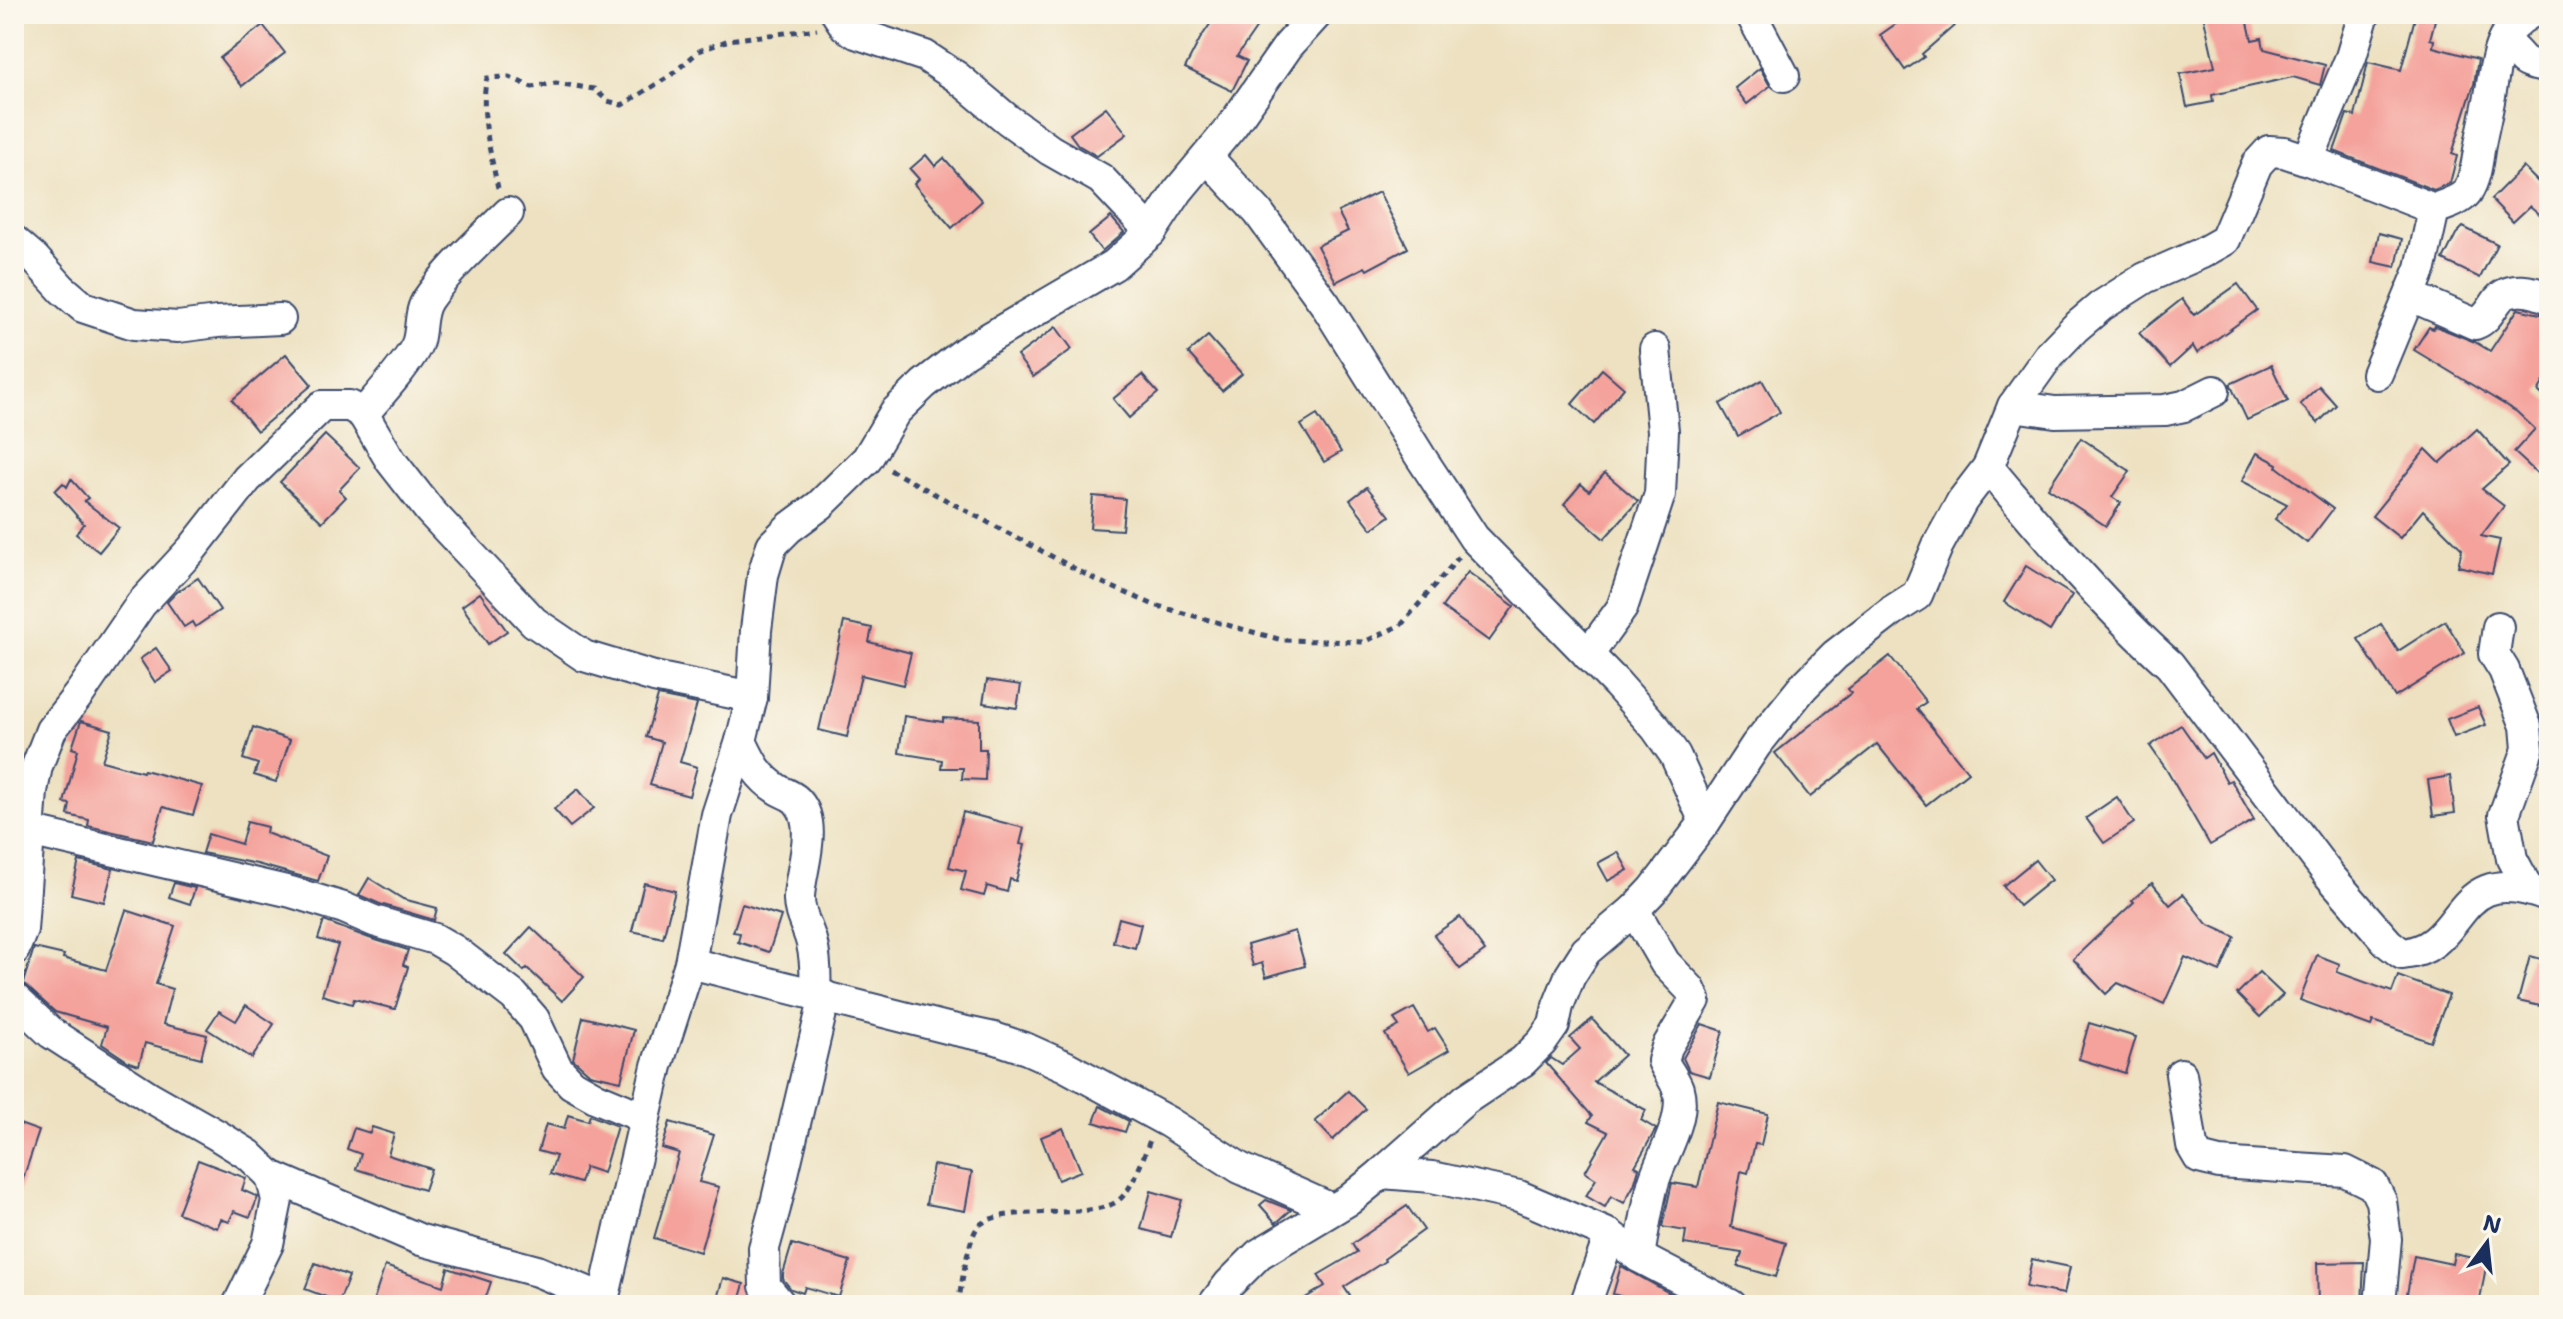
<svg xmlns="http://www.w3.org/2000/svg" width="2563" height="1319" font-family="'Shantell Sans',sans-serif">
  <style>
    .building { fill: #f4a29b }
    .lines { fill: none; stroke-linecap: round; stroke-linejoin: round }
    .minor-casing { stroke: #3a4a6d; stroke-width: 34 }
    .path { stroke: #3a4a6d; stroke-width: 5; stroke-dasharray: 6 6; stroke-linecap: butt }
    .minor { stroke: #fff; stroke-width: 30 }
  </style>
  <rect width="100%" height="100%" fill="#fbf7ec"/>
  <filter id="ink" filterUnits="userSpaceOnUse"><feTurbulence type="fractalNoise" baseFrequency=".0125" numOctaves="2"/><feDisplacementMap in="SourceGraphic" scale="16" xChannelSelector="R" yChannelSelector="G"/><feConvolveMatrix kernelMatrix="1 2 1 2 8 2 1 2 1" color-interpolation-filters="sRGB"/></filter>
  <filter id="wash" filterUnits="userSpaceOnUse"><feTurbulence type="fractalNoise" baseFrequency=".006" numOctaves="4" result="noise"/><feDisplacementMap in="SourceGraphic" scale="32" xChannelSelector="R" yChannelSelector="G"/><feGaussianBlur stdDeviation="1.8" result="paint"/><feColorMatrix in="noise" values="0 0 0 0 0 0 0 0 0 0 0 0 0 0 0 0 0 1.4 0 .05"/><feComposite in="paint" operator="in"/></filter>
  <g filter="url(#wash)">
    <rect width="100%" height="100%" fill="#ede1c1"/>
    <g id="blocks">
      <g class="building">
        <polygon points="1217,14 1266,14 1237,56 1247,61 1232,91 1185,68 1200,39"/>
        <polygon points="1910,14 1944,14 1954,26 1922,54 1924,57 1905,70 1880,35"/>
        <polygon points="2203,14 2246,14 2252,40 2262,38 2264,49 2325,65 2320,85 2293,77 2212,95 2213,102 2187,107 2180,74 2215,67"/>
        <polygon points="2416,14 2435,20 2430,39 2434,40 2433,47 2478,59 2474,84 2452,154 2457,156 2450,183 2434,190 2334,151 2347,114 2355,116 2368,62 2401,70"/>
        <polygon points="263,25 285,53 242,86 220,58"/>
        <polygon points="1760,68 1770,86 1747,104 1735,88"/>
        <polygon points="1106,107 1127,134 1097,156 1078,145 1070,134"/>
        <polygon points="926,155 935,166 944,158 982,201 952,228 914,184 919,179 910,169"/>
        <polygon points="2523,167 2549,193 2549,222 2530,206 2513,222 2491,199"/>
        <polygon points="1379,192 1408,248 1367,270 1365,267 1336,282 1317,246 1348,231 1338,212"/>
        <polygon points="1111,217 1124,232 1102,251 1089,235"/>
        <polygon points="2463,227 2497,244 2480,278 2443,260 2456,234"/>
        <polygon points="2379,233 2402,239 2396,267 2373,262"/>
        <polygon points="2238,284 2257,310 2197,353 2193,346 2170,367 2139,333 2182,299 2194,315"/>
        <polygon points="2518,309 2549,316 2549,374 2538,391 2549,401 2549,464 2539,475 2514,452 2535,429 2517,412 2414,350 2429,327 2433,329 2435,326 2475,342 2490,351"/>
        <polygon points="1056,327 1072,349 1033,377 1017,356"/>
        <polygon points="1208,336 1242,374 1222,391 1188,353"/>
        <polygon points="286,354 312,385 257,431 232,400"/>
        <polygon points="2271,365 2288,401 2247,420 2230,384"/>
        <polygon points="1602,369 1624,388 1594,424 1572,404"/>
        <polygon points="1142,375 1158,393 1129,418 1113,399"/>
        <polygon points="1762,380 1780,412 1738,436 1720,404"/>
        <polygon points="2319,386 2336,405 2318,423 2300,404"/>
        <polygon points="1317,415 1341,452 1324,462 1301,425"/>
        <polygon points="2477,429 2509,465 2482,489 2504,506 2481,536 2500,540 2492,574 2458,566 2462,549 2423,510 2400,538 2372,516 2426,449 2440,463"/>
        <polygon points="325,435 360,468 339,490 346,497 322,522 280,482"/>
        <polygon points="2081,438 2130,471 2112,497 2121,503 2106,526 2048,488"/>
        <polygon points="2257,453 2278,464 2277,467 2333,509 2307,543 2275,519 2287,504 2242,481"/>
        <polygon points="1605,473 1638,501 1604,539 1564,504 1581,484 1589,491"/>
        <polygon points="71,479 88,498 84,501 119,528 99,552 76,534 84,524 55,491 63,483 67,487"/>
        <polygon points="1367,487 1390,516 1372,529 1350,500"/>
        <polygon points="1093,496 1125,499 1122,530 1090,528"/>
        <polygon points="2026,566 2072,595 2050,631 2004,602"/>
        <polygon points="1468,572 1514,606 1489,641 1442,607"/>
        <polygon points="198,578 220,610 195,627 192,622 184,627 167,602 177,592"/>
        <polygon points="480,593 507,631 488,644 462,606"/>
        <polygon points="2445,621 2465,653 2395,697 2358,639 2381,624 2398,651"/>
        <polygon points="844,622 872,628 869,642 911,653 903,685 861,675 847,737 819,730"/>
        <polygon points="156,648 172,671 155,682 140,659"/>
        <polygon points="1890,656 1926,702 1917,709 1968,772 1926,805 1877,744 1810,797 1775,753 1851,693 1848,689"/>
        <polygon points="987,680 1021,685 1017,708 983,703"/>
        <polygon points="658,696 697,704 680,762 697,767 689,796 650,785 662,742 646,737"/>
        <polygon points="2478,707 2486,725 2454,737 2447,719"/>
        <polygon points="904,716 943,722 943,718 979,720 979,749 986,749 985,780 962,779 963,768 941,768 942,760 899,753"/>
        <polygon points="81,721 112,730 102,761 143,772 144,770 202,786 193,815 163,807 153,841 88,826 89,820 68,815 70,804 64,803 78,750 72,748"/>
        <polygon points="2181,725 2204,758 2211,753 2227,782 2231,780 2254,820 2210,845 2166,769 2150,746"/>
        <polygon points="253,727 290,740 276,782 254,775 258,764 243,759"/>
        <polygon points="2450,776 2455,813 2433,816 2428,780"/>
        <polygon points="578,789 594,808 570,827 554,809"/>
        <polygon points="2117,797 2134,823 2104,843 2086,818"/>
        <polygon points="963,812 1024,828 1020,844 1025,845 1016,881 1010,879 1007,892 987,886 984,896 961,890 966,871 949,867"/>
        <polygon points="247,822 267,827 266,833 327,856 318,881 257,864 202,853 208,834 241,844"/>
        <polygon points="1618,852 1628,870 1608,881 1598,863"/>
        <polygon points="2035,860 2051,880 2019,906 2003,886"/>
        <polygon points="79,861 113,869 104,902 71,894"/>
        <polygon points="369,878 403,899 437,908 434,920 380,904 359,895"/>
        <polygon points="174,883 195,888 190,904 169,897"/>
        <polygon points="644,883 675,891 663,938 632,931"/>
        <polygon points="2152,883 2170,905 2183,894 2207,924 2235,937 2220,972 2185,957 2164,1004 2118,983 2106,994 2073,959 2134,902 2132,900"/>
        <polygon points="742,904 781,916 769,952 738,942 740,933 733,932"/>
        <polygon points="126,910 175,926 156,984 172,989 163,1024 207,1035 201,1058 145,1043 139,1065 129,1062 102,1044 107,1027 55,1012 23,983 34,948 64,955 63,958 106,970"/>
        <polygon points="1460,917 1485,951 1460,969 1434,935"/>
        <polygon points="1119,918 1141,924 1135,948 1113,942"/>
        <polygon points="324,921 369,938 408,950 403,965 408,967 395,1009 354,999 352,1004 322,995 338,945 318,939"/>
        <polygon points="531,927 584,977 562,1001 527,968 524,971 506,954"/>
        <polygon points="1295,931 1305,966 1266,977 1262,963 1253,966 1247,945"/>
        <polygon points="2317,955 2340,964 2337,972 2392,992 2398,976 2449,995 2431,1042 2373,1021 2371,1026 2300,1000"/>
        <polygon points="2530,956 2549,961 2549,1008 2518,1001"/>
        <polygon points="2259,972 2283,995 2260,1017 2237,994"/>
        <polygon points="246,1005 274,1024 252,1058 207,1029 219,1011 236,1021"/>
        <polygon points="1414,1008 1428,1032 1435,1028 1449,1050 1409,1073 1385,1034 1399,1026 1394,1019"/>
        <polygon points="583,1017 634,1030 621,1081 590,1074 573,1059"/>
        <polygon points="1592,1019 1624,1055 1594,1082 1646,1110 1641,1120 1656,1129 1635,1166 1639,1168 1634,1185 1624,1203 1611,1196 1605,1207 1586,1196 1596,1179 1585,1172 1608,1132 1588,1122 1592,1116 1546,1063 1551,1058 1562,1065 1580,1049 1570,1038"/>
        <polygon points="2089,1023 2136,1037 2125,1073 2079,1059"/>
        <polygon points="1702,1024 1723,1031 1710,1077 1689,1071 1683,1058"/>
        <polygon points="1348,1091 1366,1109 1333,1140 1315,1121"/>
        <polygon points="1718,1102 1768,1114 1761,1145 1755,1144 1748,1173 1741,1171 1731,1227 1786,1243 1776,1277 1738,1266 1742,1253 1684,1244 1686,1231 1662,1227 1672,1183 1698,1187"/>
        <polygon points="1100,1106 1129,1121 1125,1132 1094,1122"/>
        <polygon points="568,1115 588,1121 590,1115 617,1126 603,1173 585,1167 580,1183 550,1174 556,1156 538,1151 546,1124 564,1129"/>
        <polygon points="14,1122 39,1131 18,1194 14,1194"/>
        <polygon points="670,1122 714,1135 699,1182 719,1187 700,1252 654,1238 679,1153 662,1148"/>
        <polygon points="372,1127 394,1134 388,1155 431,1169 424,1190 356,1169 361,1154 347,1149 354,1128 370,1133"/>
        <polygon points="1063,1128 1081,1171 1058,1180 1041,1137"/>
        <polygon points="198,1160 246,1178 242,1190 258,1197 250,1217 234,1211 229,1222 221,1219 217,1228 178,1213"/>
        <polygon points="933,1165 972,1172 965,1211 926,1204"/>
        <polygon points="1151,1191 1182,1200 1171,1237 1141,1229"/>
        <polygon points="1266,1200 1291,1210 1276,1223 1260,1205"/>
        <polygon points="1407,1206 1424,1230 1384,1259 1385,1261 1344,1287 1350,1296 1335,1305 1294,1305 1325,1286 1318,1275 1357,1252 1352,1244"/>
        <polygon points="792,1244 850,1261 839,1297 805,1287 803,1293 791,1289 783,1279 783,1274"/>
        <polygon points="2454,1254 2487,1261 2479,1305 2405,1305 2414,1256 2452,1264"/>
        <polygon points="2032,1259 2070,1267 2064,1294 2026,1287"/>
        <polygon points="2364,1262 2362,1305 2318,1305 2317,1263"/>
        <polygon points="315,1263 349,1276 339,1302 305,1289"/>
        <polygon points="385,1266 443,1286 448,1268 491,1282 485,1300 489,1301 489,1305 392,1305 374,1299"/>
        <polygon points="1621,1266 1678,1298 1676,1305 1621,1305 1623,1297 1613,1294"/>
        <polygon points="723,1278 744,1284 738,1305 715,1305"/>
      </g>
    </g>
  </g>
  <g filter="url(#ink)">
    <use href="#blocks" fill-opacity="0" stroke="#3a4a6d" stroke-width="2"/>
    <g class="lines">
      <g class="minor-casing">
        <g id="minor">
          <polyline points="837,14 845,26 856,33 925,56 957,77 1007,119 1050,150 1101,179 1151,232"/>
          <polyline points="1751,14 1784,76"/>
          <path d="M2503 41C2515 49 2514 51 2523 60 2529 65 2541 66 2549 68"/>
          <polyline points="1207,157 1258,212 1325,304 1420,456 1474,538 1617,684 1656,728 1675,755 1705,822"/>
          <path d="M2308 160 2434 209C2445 205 2460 201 2467 192 2475 180 2477 164 2479 150 2482 133 2486 117 2489 101 2496 67 2495 32 2529 14"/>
          <polyline points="14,241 35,259 62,289 83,307 134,324 178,327 217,322 280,319"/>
          <path d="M2411 296 2475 324C2487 320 2491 309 2498 300 2510 285 2534 291 2549 298"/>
          <polyline points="2377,374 2421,268 2434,209"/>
          <polyline points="2013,406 2055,412 2165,410 2184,406 2214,391"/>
          <polyline points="363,414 391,461 430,511 534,622 584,656 654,677 752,697"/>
          <path d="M1988 467C2046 536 2103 605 2170 665L2329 875 2388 943 2402 954C2470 949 2449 857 2549 897"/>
          <polyline points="2498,627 2494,654 2504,670 2526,726 2528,749 2504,815 2512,859 2528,889"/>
          <polyline points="1588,655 1622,608 1660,494 1663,431 1655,349"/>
          <path d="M741 741C751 762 757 776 777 789 783 793 794 796 798 802 819 825 800 871 799 897 798 914 809 929 812 944 816 961 816 976 815 993"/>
          <polyline points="29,831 291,892 344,908 374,921 435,939 454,950 514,996 534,1019 557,1068 572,1084 597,1098 645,1118"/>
          <path d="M1634 910 1665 963 1690 989 1695 1000 1667 1047 1663 1061C1667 1070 1675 1080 1678 1089 1687 1119 1661 1155 1653 1184 1647 1208 1643 1232 1639 1257"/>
          <path d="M14 950 22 930 32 791 37 766 51 730 80 693 141 604 192 549 247 479 322 406H350L363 414C375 400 414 357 418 341 422 326 419 312 428 299 450 267 480 241 508 213"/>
          <polyline points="690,963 947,1028 994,1038 1027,1049 1065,1066 1168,1122 1240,1168 1332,1209"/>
          <polyline points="14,998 51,1033 150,1097 217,1135 249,1155 271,1176 421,1240 537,1271 604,1299"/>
          <polyline points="2181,1074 2192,1146 2199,1158 2219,1163 2345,1171 2373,1185 2381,1201 2386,1239 2380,1305"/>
          <polyline points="1382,1173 1466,1099 1523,1061 1542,1042 1554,1025 1558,1006 1570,976 1586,951 1634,910 1653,890 1705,822 1756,745 1803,687 1835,655 1892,611 1917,595 1938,545 1962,501 1988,467 2013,406 2050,354 2075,328 2101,306 2145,278 2202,253 2225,240 2257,164 2269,151 2284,152 2308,160 2351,57 2364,14"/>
          <polyline points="238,1305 268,1244 277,1200 271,1176"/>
          <polyline points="602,1305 657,1066 690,963 717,815 741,741 752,697 756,630 763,575 772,545 789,528 820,505 867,459 895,412 924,384 965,352 1114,265 1151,232 1178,191 1232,126 1288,46 1317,14"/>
          <polyline points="781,1305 765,1286 764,1248 775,1208 825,996"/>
          <polyline points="1213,1305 1229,1284 1259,1254 1349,1200 1382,1173 1432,1177 1519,1196 1610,1235 1639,1257 1731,1305"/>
          <polyline points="1585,1305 1610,1235"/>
        </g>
      </g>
      <g class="path">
        <path d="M498 188C491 156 479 110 487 78L509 77 532 87 556 83 594 89 608 101 622 105 670 76 699 51 729 40 817 29"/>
        <polyline points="890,470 1096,580 1154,605 1282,640 1364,642 1401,625 1459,557"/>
        <path d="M958 1305C961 1287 968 1241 977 1228 996 1202 1092 1222 1119 1200 1134 1187 1143 1158 1150 1140"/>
      </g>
      <use href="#minor" class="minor"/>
    </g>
  </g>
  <rect width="2563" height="1319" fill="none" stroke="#fbf7ec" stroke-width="48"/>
  <g transform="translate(2487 1243) rotate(15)" stroke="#fbf7ec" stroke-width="6" paint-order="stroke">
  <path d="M0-6L14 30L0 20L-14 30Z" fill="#1b2f5e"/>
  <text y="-12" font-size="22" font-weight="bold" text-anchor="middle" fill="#1b2f5e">N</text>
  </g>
</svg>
